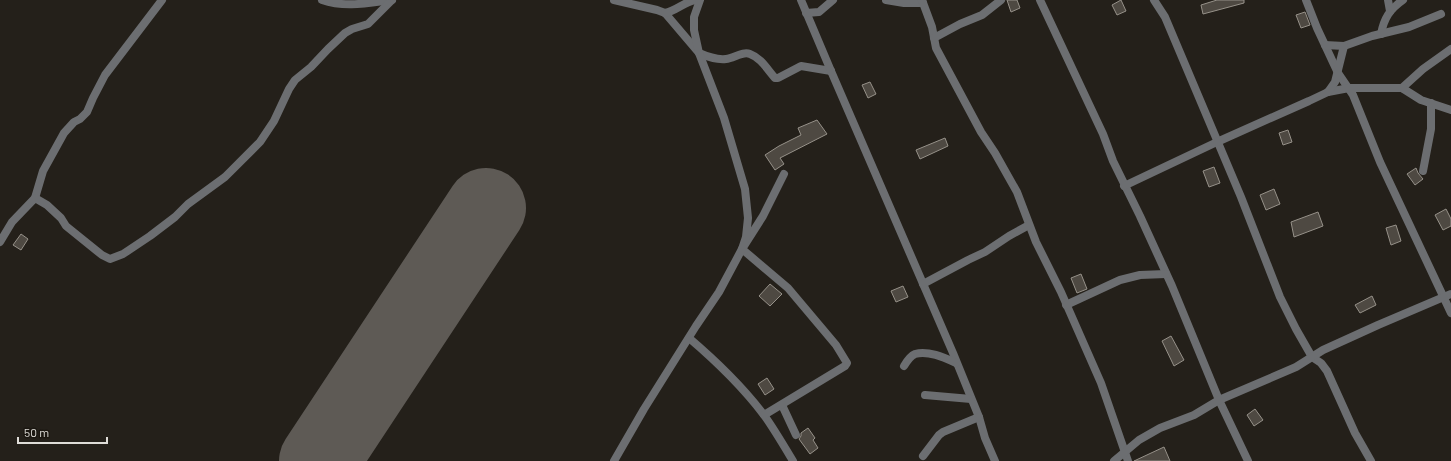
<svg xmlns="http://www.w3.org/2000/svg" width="1451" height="461" font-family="Barlow,sans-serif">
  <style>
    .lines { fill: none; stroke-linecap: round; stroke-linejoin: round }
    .runway { stroke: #5e5a55; stroke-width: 80 }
    .building { fill: #4e4942; stroke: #969189 }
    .minor { stroke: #6c6e71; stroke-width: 8 }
  </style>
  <rect width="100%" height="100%" fill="#24201a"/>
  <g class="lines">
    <polyline class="runway" points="319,461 486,208"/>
  </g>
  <g class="building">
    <polygon points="1007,0 1017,0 1020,8 1011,12"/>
    <polygon points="1121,0 1126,11 1117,15 1112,5"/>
    <polygon points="1217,0 1244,0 1244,3 1203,14 1201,5"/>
    <polygon points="1305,12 1310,25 1301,28 1296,15"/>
    <polygon points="870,82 876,94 868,98 862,85"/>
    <polygon points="817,120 827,134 780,158 784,164 775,170 765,155 779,146 801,135 798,128"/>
    <polygon points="1288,130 1292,142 1283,145 1279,133"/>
    <polygon points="945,138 948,146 920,159 916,150"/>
    <polygon points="1214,167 1220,183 1209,187 1203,171"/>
    <polygon points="1416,168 1418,173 1423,179 1415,185 1407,174"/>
    <polygon points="1274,189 1280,204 1266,210 1260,195"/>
    <polygon points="1446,209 1451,219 1451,226 1443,230 1435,215"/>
    <polygon points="1318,212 1323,226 1294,237 1291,222"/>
    <polygon points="1396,225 1401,241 1391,245 1386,228"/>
    <polygon points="21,234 28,239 21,250 13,245"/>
    <polygon points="1081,274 1087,289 1077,293 1071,278"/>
    <polygon points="770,284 782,294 770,306 759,296"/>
    <polygon points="903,286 908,297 896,302 891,291"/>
    <polygon points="1372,296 1376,305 1360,313 1355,305"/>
    <polygon points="1171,336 1184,360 1174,366 1162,341"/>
    <polygon points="767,378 774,389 765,395 758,384"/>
    <polygon points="1255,409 1263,420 1254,426 1247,415"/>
    <polygon points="808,428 815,438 813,440 818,448 810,454 799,439 801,436 801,433"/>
    <polygon points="1164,447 1170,461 1134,461"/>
  </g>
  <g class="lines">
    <g class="minor">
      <path d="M322 0C345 8 368 3 392 0"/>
      <path d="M614 0 657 10 665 13 699 53C708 57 717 60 726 59 734 58 743 51 750 54 761 58 767 69 775 78H778L801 66 831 71"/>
      <polyline points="801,0 831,71 953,353 979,417 985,438 995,461"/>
      <polyline points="886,0 904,3 923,3"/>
      <polyline points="922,0 932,27 936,48 981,132 995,153 1017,192 1036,242 1061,292 1101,383 1128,461"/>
      <polyline points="1040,0 1103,134 1113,161 1140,216 1172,286 1219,400 1248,461"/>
      <polyline points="1154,0 1165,17 1241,197 1280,297 1296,329 1312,357 1321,363 1327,371 1355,433 1371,461"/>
      <polyline points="1306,0 1317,28 1338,73 1353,95 1380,162 1451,313"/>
      <polyline points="1388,0 1390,11"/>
      <path d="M665 13C676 11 684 2 695 0"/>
      <polyline points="806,13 819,12 833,0"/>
      <path d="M1381 34C1384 18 1390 9 1403 0"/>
      <polyline points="934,38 960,24 982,15 1001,0"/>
      <polyline points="1325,45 1344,46 1372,36 1409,27 1441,14"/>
      <polyline points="1402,88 1423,69 1451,49"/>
      <polyline points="1328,92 1349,88 1402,88 1421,100 1451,110"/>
      <polyline points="1423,171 1431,129 1431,103"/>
      <polyline points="1124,186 1217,142 1309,101 1328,92 1335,82 1344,46"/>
      <polyline points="35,198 43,171 64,133 74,122 80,119 87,112 93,98 105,75 162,0"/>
      <polyline points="0,242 12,222 35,198 47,205 61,218 66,226 102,255 110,259 123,254 150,236 175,217 188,204 225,177 260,142 274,121 289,89 295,80 311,67 328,49 345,33 352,29 368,24 392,0"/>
      <polyline points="923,284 968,260 985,252 1009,236 1029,225"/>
      <polyline points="1066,305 1120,280 1140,275 1166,274"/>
      <path d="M689 338C716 361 742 386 764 415 774 429 784 446 793 461"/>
      <path d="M904 366C907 361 910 356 915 354 928 350 945 358 956 363"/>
      <polyline points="925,395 971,399"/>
      <polyline points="782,405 796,435"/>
      <polyline points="764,415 845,366 847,363 836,345 788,288 742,249 763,216 784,174"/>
      <polyline points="923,456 939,435 943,432 979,417"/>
      <polyline points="614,461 644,409 696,326 719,292 742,249 746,237 748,218 745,189 724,118 699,53 694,30 694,17 700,0"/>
      <polyline points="1114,461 1139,440 1160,428 1194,415 1219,400 1296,367 1323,350 1378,325 1451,294"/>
    </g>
  </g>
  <path d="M18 437v6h89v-6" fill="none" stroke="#dfddd8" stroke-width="2"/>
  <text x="24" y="437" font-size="12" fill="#dfddd8" stroke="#1b1711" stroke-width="3" paint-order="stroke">50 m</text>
</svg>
